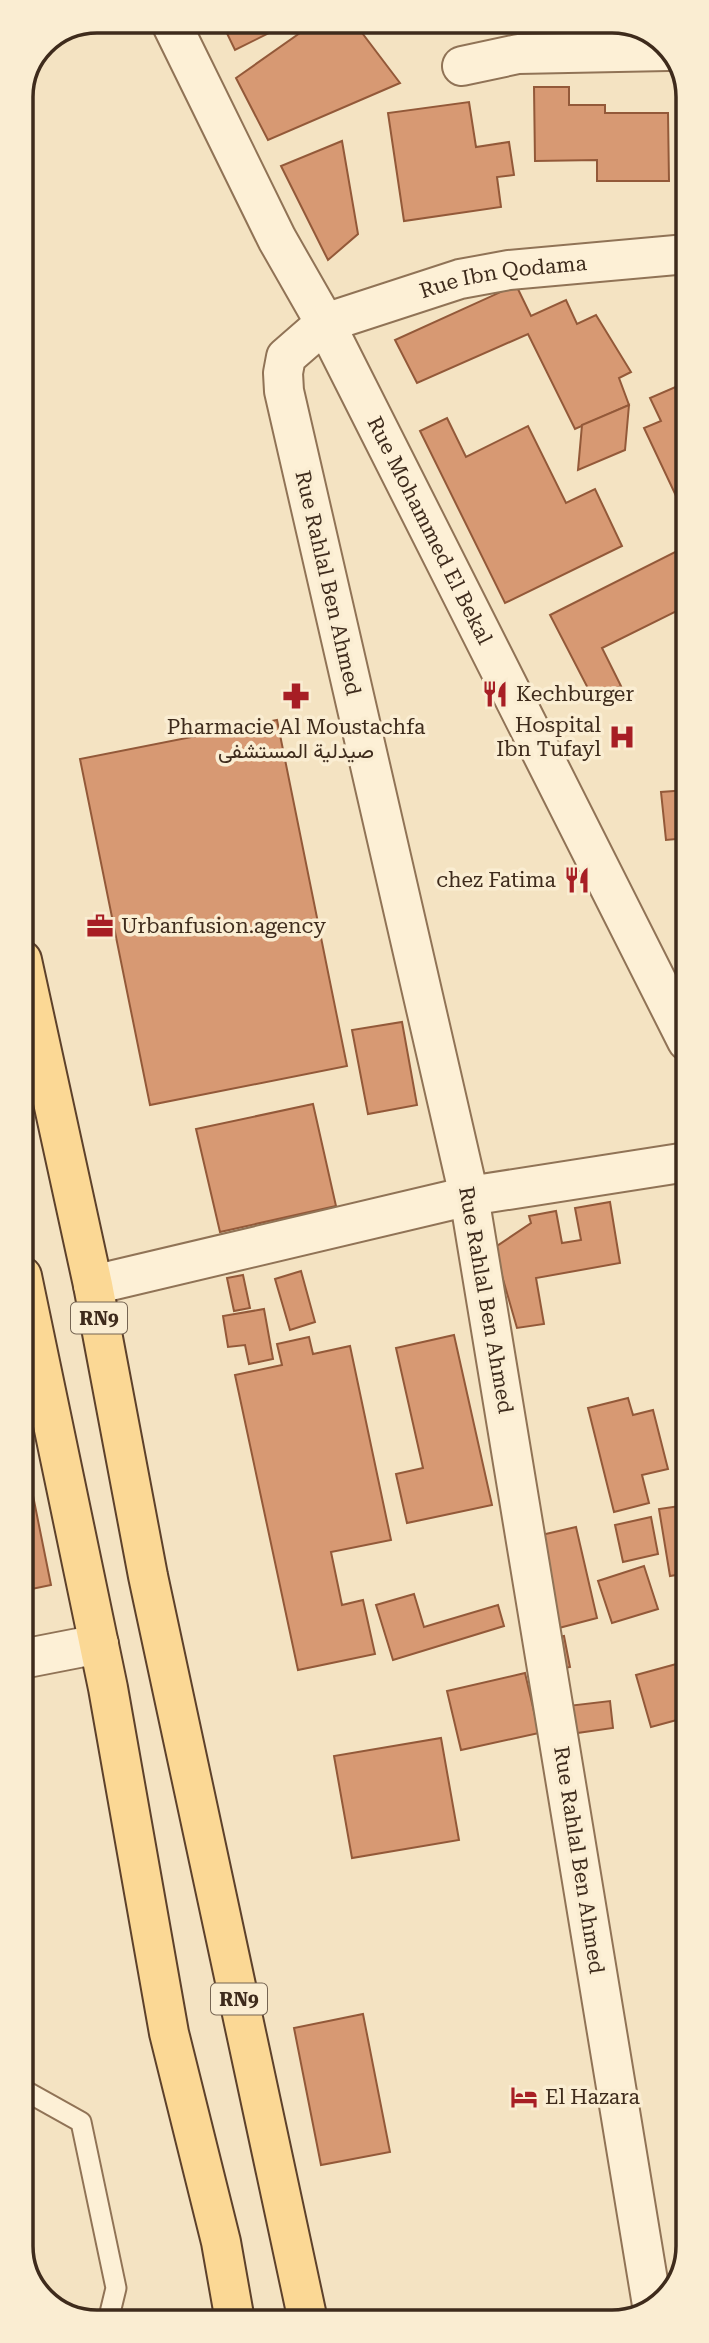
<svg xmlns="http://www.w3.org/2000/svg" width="709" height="2343" font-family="'Roboto Serif',Vazirmatn,serif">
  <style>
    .building { fill: #d79973; stroke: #935939; stroke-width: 2 }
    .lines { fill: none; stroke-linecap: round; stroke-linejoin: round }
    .service-casing { stroke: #907356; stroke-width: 23 }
    .minor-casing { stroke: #907356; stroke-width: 42 }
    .primary-casing { stroke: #5d412b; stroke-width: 42 }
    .service { stroke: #fdf0d6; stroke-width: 19 }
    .minor { stroke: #fdf0d6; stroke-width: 38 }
    .primary { stroke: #fbd895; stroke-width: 38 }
    .labels { text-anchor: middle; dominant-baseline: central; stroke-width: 7; stroke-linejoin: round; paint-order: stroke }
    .shield { fill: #faedd2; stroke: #766553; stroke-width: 2 }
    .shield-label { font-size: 19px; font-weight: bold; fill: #3e2b1c }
    .street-label { font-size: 21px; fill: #3e2b1c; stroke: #faedd2 }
    .poi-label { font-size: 21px; fill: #3e2b1c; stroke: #faedd2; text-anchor: start }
    .rim { fill: none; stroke: #3e2b1c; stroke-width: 3.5 }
  </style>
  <rect width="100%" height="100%" fill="#f4e3c2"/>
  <g class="building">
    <polygon points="221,21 293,21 235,50"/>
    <polygon points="317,21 353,21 400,83 268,140 236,78"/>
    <polygon points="384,21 433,21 433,27 386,28"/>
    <polygon points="534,87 569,87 569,105 605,105 605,113 668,113 669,181 597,181 597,160 535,161"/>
    <polygon points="469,102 476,147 509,142 514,175 497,177 501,207 404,221 388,113"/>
    <polygon points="342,141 358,234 328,260 281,166"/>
    <polygon points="516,285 531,316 566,300 577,324 596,315 631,372 619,378 629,405 575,429 528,334 417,383 395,340"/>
    <polygon points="687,382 687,516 686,517 644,428 661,421 650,398"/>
    <polygon points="629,405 625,450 578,470 582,425"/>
    <polygon points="447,418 466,457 528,426 566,503 595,489 622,546 505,603 420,431"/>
    <polygon points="681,549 687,560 687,606 602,648 621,686 594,700 550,615"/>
    <polygon points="277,720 347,1066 150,1105 80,759"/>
    <polygon points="687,790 687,838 666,840 661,792"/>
    <polygon points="402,1022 417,1105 368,1114 352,1030"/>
    <polygon points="313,1104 336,1206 220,1232 196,1129"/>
    <polygon points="610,1202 620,1263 536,1278 544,1324 517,1328 494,1248 531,1223 529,1216 556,1211 562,1243 581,1240 575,1208"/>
    <polygon points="301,1271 315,1322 290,1330 275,1279"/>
    <polygon points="243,1275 250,1308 234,1311 227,1278"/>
    <polygon points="264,1309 273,1359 249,1364 245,1345 228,1347 223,1316"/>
    <polygon points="454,1335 492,1505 407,1523 396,1474 423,1468 396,1348"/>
    <polygon points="309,1337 313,1354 350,1346 391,1540 331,1552 342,1605 363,1600 375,1654 298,1670 235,1375 282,1365 277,1344"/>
    <polygon points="628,1398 633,1415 653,1410 668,1469 642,1475 649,1503 614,1512 588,1408"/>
    <polygon points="22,1441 51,1585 22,1591"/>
    <polygon points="687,1505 688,1573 670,1576 659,1509"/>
    <polygon points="651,1517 658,1554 623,1562 615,1525"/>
    <polygon points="576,1527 597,1618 559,1628 537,1536"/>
    <polygon points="644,1566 658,1609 612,1623 598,1581"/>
    <polygon points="414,1594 424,1627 498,1605 504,1626 393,1660 376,1605"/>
    <polygon points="688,1631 688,1655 683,1656 677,1634"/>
    <polygon points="564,1636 570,1667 555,1670 549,1639"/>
    <polygon points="680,1663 688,1690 688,1717 651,1727 636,1675"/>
    <polygon points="525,1673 539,1733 461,1750 447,1691"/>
    <polygon points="610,1701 613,1728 563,1735 559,1707"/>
    <polygon points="441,1738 459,1840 352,1858 334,1756"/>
    <polygon points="363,2014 390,2152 321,2165 294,2028"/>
  </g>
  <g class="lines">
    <g class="service-casing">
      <polyline id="service" points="22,2089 81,2122 116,2288 108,2321"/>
    </g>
    <g class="minor-casing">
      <g id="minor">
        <path id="s1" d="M170 21 277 239 325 323 687 1041"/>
        <polyline points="462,66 518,54 668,51"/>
        <polyline points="93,1285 469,1196 687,1162"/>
        <polyline points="22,1659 99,1644"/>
        <path id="s2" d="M652 2305 469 1196 284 391 283 373 286 357 325 323 460 279 509 270 687 254"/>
      </g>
    </g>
    <g class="primary-casing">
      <g id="primary">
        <polyline points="22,960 93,1285 148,1576 308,2321"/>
        <polyline points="22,1276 108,1688 169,2033 221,2242 235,2321"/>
      </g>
    </g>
    <use href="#service" class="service"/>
    <use href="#minor" class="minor"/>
    <use href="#primary" class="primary"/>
  </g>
  <defs>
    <g id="restaurant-bare" transform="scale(2.1)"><path d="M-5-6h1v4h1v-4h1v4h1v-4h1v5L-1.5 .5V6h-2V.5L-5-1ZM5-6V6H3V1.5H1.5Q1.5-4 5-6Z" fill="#a71e24" stroke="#faedd2" stroke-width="2.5" paint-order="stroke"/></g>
    <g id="pharmacy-bare" transform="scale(2.1)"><path d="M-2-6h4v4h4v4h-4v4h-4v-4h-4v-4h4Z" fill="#a71e24" stroke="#faedd2" stroke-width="2.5" paint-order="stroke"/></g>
    <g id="hospital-bare" transform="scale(2.1)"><path d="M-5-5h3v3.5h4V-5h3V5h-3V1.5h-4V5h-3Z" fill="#a71e24" stroke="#faedd2" stroke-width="2.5" paint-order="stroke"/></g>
    <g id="office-bare" transform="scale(2.1)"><path d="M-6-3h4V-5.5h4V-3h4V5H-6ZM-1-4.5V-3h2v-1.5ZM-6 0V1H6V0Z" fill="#a71e24" stroke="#faedd2" stroke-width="2.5" paint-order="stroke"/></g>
    <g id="hotel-bare" transform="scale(2.1)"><path d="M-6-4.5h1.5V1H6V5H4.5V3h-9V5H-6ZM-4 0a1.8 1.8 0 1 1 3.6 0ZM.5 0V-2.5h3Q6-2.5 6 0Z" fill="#a71e24" stroke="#faedd2" stroke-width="2.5" paint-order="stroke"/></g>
  </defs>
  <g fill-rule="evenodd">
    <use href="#restaurant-bare" x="495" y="694"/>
    <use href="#pharmacy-bare" x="296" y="696"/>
    <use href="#hospital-bare" x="622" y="737"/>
    <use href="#restaurant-bare" x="577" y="880"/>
    <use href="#office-bare" x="100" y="926"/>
    <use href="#hotel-bare" x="524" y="2097"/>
  </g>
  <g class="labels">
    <g class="shield">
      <rect x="71" y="1302.5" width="56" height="31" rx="5"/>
      <rect x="211" y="1983.5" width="56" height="31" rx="5"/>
    </g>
    <g class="shield-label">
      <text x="99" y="1318">RN9</text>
      <text x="239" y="1999">RN9</text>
    </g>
    <g class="street-label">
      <text stroke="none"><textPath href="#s2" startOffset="2221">Rue Ibn Qodama</textPath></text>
      <text stroke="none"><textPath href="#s1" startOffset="572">Rue Mohammed El Bekal</textPath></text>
      <text transform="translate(328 583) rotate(77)">Rue Rahlal Ben Ahmed</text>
      <text transform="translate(486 1300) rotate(80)">Rue Rahlal Ben Ahmed</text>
      <text transform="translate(579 1860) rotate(81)">Rue Rahlal Ben Ahmed</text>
    </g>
    <g class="poi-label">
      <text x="516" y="694">Kechburger</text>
      <text x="601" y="725" text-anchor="end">Hospital<tspan x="601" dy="24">Ibn Tufayl</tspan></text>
      <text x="296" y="727" text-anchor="middle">Pharmacie Al Moustachfa<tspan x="296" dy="24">صيدلية المستشفى</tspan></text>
      <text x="556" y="880" text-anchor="end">chez Fatima</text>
      <text x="121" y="926">Urbanfusion.agency</text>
      <text x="545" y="2097">El Hazara</text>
    </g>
  </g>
  <path d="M0 0H709V2343H0ZM97 33H612A64 64 0 0 1 676 97V2246A64 64 0 0 1 612 2310H97A64 64 0 0 1 33 2246V97A64 64 0 0 1 97 33Z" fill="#faedd2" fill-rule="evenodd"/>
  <path class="rim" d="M97 33H612A64 64 0 0 1 676 97V2246A64 64 0 0 1 612 2310H97A64 64 0 0 1 33 2246V97A64 64 0 0 1 97 33Z"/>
</svg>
